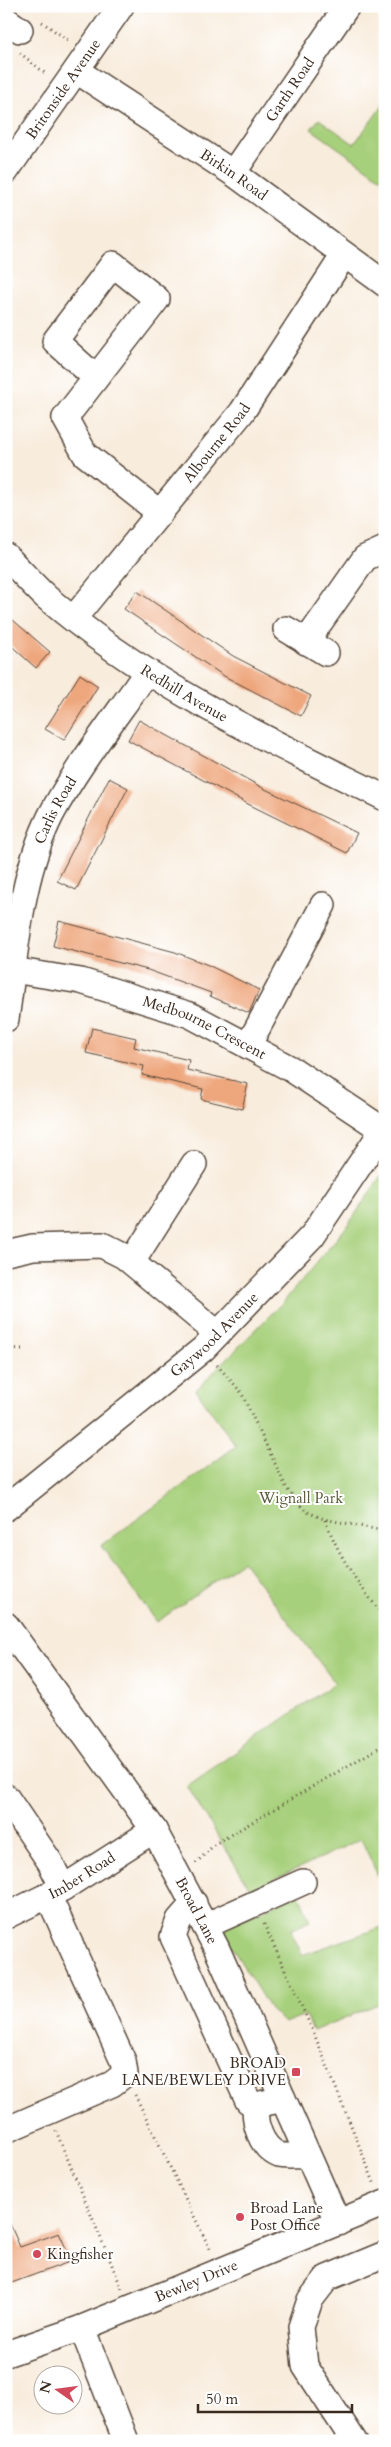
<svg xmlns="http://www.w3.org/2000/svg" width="391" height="2447" font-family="Cardo,serif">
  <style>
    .green { fill: #a7d07b; stroke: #717d4c }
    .building { fill: #eea67c }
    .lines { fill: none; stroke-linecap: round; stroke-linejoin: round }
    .minor-casing { stroke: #57473a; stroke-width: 28 }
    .path { stroke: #57473a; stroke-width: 3; stroke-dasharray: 1 4; stroke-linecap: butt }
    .minor { stroke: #fff; stroke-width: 25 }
    .poi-dot { fill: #d1495b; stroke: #fff; stroke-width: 2 }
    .labels { text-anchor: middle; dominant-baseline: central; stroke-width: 4; stroke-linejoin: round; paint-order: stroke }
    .street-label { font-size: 15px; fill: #3b2a1e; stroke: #fff }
    .park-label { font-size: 15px; fill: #5b5c3a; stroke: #fff }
    .poi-label { font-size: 15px; fill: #3b2a1e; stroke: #fff; text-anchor: start }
  </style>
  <rect width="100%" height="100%" fill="#fff"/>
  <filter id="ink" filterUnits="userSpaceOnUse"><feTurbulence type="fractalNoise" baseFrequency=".02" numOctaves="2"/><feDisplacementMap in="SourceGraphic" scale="10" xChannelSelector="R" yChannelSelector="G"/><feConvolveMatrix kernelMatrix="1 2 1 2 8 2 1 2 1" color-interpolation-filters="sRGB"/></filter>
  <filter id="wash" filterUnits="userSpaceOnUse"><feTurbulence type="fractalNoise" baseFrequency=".0096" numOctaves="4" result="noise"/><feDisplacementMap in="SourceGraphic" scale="20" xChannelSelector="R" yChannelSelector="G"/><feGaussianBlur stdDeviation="1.12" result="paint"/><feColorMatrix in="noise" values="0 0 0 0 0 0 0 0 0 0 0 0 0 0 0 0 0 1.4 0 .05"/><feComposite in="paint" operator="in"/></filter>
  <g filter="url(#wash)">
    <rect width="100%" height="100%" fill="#f8ecdc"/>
    <g class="green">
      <polygon points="385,102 385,181 311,129 319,119 354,144"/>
      <polygon points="385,1170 385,1891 361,1839 251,1890 187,1786 335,1683 243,1561 157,1622 101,1546 236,1446 196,1390 285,1300 348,1225"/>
      <polygon points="299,1894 310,1921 291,1930 302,1955 385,1926 385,2001 313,2031 305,2015 284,2023 270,2009 226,1938 225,1927"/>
    </g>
    <g id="blocks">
      <g class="building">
        <polygon points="137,591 233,656 311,696 301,716 224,676 124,609"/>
        <polygon points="6,614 50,652 36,668 6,641"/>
        <polygon points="80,674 98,686 64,740 45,729"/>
        <polygon points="139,720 263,788 357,833 347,853 248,804 128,740"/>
        <polygon points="109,778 128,788 76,890 57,881"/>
        <polygon points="59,921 175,952 208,965 259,990 249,1013 210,996 211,993 148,970 53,946"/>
        <polygon points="92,1028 136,1038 134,1047 189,1060 187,1070 248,1084 242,1109 201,1099 203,1089 142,1075 144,1066 86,1053"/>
        <polygon points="6,2215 20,2247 59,2233 72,2261 6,2285"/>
      </g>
    </g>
  </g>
  <g filter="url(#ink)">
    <use href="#blocks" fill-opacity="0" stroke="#57473a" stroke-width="1"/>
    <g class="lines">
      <g class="minor-casing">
        <g id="minor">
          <polyline points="6,20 20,30"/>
          <path id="s1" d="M77 71 233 173 385 284"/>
          <path id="s2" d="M6 171 121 6"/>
          <path id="s3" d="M233 173 347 6"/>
          <polyline points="96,378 55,341 113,264 157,299 65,418 85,454 160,513"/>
          <path id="s4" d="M6 556C19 569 32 584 46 597 147 684 266 739 385 798"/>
          <path id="s5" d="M74 618 242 412 344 255"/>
          <polyline points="286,629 326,653"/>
          <polyline points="306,642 365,558 385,549"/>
          <path id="s6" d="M6 969 81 981 190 1015 293 1070 383 1130"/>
          <path id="s7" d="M6 1019C16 951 20 877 51 815 77 766 115 718 147 672"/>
          <polyline points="248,1046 323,905"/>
          <polyline points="6,1253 33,1247 102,1245 124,1256 217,1333"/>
          <polyline points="132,1262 194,1164"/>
          <path id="s8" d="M6 1508 203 1349 312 1236 385 1127"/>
          <path id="s9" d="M6 1625 154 1830 216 1947 338 2223"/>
          <polyline points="6,1797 50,1862 63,1888"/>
          <polyline points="194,1903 179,1920 173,1937 248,2101 256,2105 283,2099"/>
          <path id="s10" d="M6 1916 63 1888 154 1830"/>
          <polyline points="205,1926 303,1882"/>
          <path d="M256 2105C253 2122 261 2148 279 2155 286 2157 299 2155 307 2156"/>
          <polyline points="6,2130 112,2084 125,2074 123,2061 48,1895"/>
          <polyline points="82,2328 126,2441"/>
          <path id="s11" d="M6 2354 82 2328 385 2203"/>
          <polyline points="354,2441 305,2366 301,2327 310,2300 327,2278 385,2254"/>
        </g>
      </g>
      <g class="path">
        <polyline points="42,22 69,41"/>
        <polyline points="20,53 46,74"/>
        <polyline points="6,1348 22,1349"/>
        <polyline points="217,1365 241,1392 287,1489 305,1511 324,1519 385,1531"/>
        <path d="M325 1520C340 1558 358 1585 385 1617"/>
        <polyline points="196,1863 215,1844 385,1744"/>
        <polyline points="264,1924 313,2031 375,2185"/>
        <polyline points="135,2095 211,2251"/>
        <polyline points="56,2131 122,2289"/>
      </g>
      <use href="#minor" class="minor"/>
    </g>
  </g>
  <g class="poi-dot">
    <rect x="291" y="2067" width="10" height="10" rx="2.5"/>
    <circle cx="240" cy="2217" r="5"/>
    <circle cx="37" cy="2254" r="5"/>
  </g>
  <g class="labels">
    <g class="street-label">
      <text stroke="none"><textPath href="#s2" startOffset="100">Britonside Avenue</textPath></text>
      <text stroke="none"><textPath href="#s3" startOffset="101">Garth Road</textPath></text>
      <text stroke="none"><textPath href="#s1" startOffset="188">Birkin Road</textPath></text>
      <text stroke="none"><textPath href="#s5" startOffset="226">Albourne Road</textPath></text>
      <text stroke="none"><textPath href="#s4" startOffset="226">Redhill Avenue</textPath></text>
      <text stroke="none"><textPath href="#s7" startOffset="216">Carlis Road</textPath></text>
      <text stroke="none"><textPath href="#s6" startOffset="208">Medbourne Crescent</textPath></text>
      <text stroke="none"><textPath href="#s8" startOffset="271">Gaywood Avenue</textPath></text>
      <text stroke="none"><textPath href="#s10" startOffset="86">Imber Road</textPath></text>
      <text stroke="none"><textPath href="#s9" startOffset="344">Broad Lane</textPath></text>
      <text stroke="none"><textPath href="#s11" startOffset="204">Bewley Drive</textPath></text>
    </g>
    <g class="park-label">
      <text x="301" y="1498">Wignall Park</text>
    </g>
    <g class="poi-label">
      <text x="286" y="2063" text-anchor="end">BROAD<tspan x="286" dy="17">LANE/BEWLEY DRIVE</tspan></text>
      <text x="250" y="2208">Broad Lane<tspan x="250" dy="17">Post Office</tspan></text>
      <text x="47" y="2254">Kingfisher</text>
    </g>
  </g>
  <rect width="391" height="2447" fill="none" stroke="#fff" stroke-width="25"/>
  <g transform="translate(58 2390) rotate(284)"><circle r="24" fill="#ffffff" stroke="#b1aaa5"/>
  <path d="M0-4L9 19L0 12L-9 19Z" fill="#d1495b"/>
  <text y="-8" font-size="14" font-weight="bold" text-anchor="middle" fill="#3b2a1e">N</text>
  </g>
  <path d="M198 2404v8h154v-8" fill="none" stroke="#3b2a1e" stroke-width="2.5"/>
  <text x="206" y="2404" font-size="15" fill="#3b2a1e" stroke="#ffffff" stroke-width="4" paint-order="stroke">50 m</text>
</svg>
